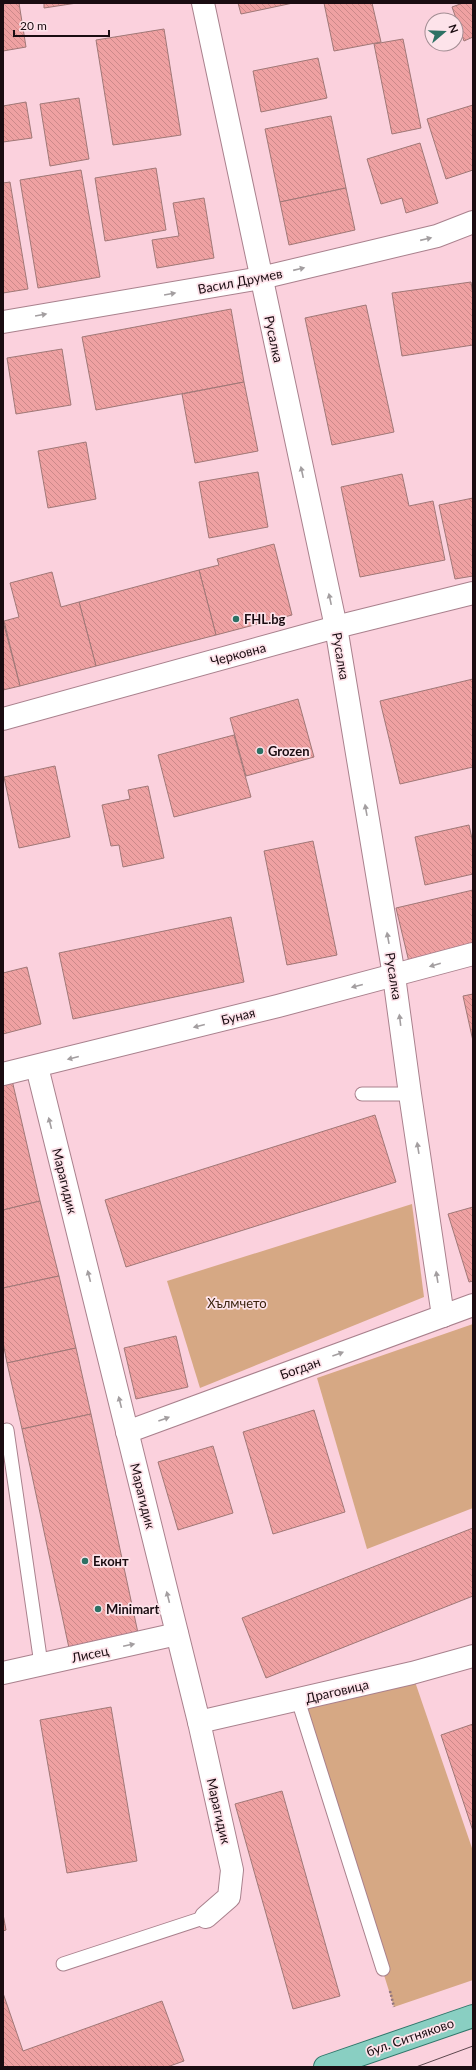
<svg xmlns="http://www.w3.org/2000/svg" width="476" height="2070" font-family="Lato,sans-serif">
  <style>
    .green { fill: #d6a884 }
    .building { fill: url(#building-back-hatch); stroke: #a07877 }
    .lines { fill: none; stroke-linecap: round; stroke-linejoin: round }
    .lane-casing { stroke: #a9818d; stroke-width: 15 }
    .street-casing { stroke: #a9818d; stroke-width: 24 }
    .secondary-casing { stroke: #a9818d; stroke-width: 24 }
    .primary-casing { stroke: #2f766a; stroke-width: 24 }
    .path { stroke: #92757e; stroke-width: 2.5; stroke-dasharray: 2 2; stroke-linecap: butt }
    .lane { stroke: #fff; stroke-width: 13 }
    .street { stroke: #fff; stroke-width: 22 }
    .secondary { stroke: #fff; stroke-width: 22 }
    .primary { stroke: #89cfc2; stroke-width: 22 }
    .tram { stroke: #5d474e; stroke-width: 1 }
    .oneway { fill: #a39ea0 }
    .poi-dot { fill: #2d7164; stroke: #fde3ea; stroke-width: 1.5 }
    .labels { text-anchor: middle; dominant-baseline: central; stroke-width: 3.5; stroke-linejoin: round; paint-order: stroke }
    .street-label { font-size: 13px; fill: #1a0c11; stroke: #fde3ea }
    .poi-label { font-size: 13px; font-weight: bold; fill: #1a0c11; stroke: #fde3ea; text-anchor: start }
    .park-label { font-size: 13px; fill: #3b230e; stroke: #fde3ea }
  </style>
  <defs>
    <pattern id="building-back-hatch" width="6" height="6" patternUnits="userSpaceOnUse"><rect width="6" height="6" fill="#efa1a2"/><path d="M-1 5l2 2M0 0l6 6M5-1l2 2" fill="none" stroke="#cc898a"/></pattern>
  </defs>
  <rect width="100%" height="100%" fill="#fbd1dd"/>
  <g class="green">
    <polygon points="412,1204 424,1297 200,1388 167,1281"/>
    <polygon points="473,1324 473,1508 367,1549 317,1378"/>
    <polygon points="412,1673 473,1851 473,1980 394,2007 298,1700"/>
  </g>
  <g class="building">
    <polygon points="3,3 19,3 26,47 3,51"/>
    <polygon points="44,3 77,3 44,8"/>
    <polygon points="238,3 293,3 241,14"/>
    <polygon points="324,3 372,3 381,42 334,51"/>
    <polygon points="463,3 473,3 473,37 464,41 452,7"/>
    <polygon points="164,29 181,135 113,145 96,40"/>
    <polygon points="403,39 421,128 392,134 374,44"/>
    <polygon points="318,58 327,98 261,112 253,71"/>
    <polygon points="79,98 89,159 50,166 40,104"/>
    <polygon points="26,102 32,138 3,142 3,106"/>
    <polygon points="473,105 473,170 446,179 427,119"/>
    <polygon points="331,116 346,188 280,202 265,129"/>
    <polygon points="420,143 438,203 406,213 402,198 381,204 367,159"/>
    <polygon points="156,168 166,230 105,241 95,178"/>
    <polygon points="81,170 100,277 38,288 20,180"/>
    <polygon points="10,182 28,289 3,293 3,183"/>
    <polygon points="346,188 355,230 289,245 280,202"/>
    <polygon points="204,198 214,258 157,268 152,240 179,236 173,203"/>
    <polygon points="471,282 473,295 473,345 402,356 392,293"/>
    <polygon points="366,305 394,432 332,445 305,318"/>
    <polygon points="231,309 244,382 96,410 82,337"/>
    <polygon points="62,349 71,405 16,414 7,358"/>
    <polygon points="244,382 258,451 195,463 182,394"/>
    <polygon points="86,442 96,499 48,508 38,451"/>
    <polygon points="258,472 268,527 209,538 199,482"/>
    <polygon points="402,474 409,506 433,501 445,560 360,577 341,487"/>
    <polygon points="473,498 473,576 455,579 439,505"/>
    <polygon points="274,544 292,615 216,635 199,570 219,565 217,559"/>
    <polygon points="199,570 216,635 96,666 79,602"/>
    <polygon points="52,572 61,607 79,602 96,666 20,686 4,621 19,617 10,583"/>
    <polygon points="3,621 20,686 3,690"/>
    <polygon points="473,679 473,767 400,784 380,701"/>
    <polygon points="298,699 314,757 246,776 230,718"/>
    <polygon points="234,735 251,797 174,817 158,755"/>
    <polygon points="55,766 70,837 19,848 4,777"/>
    <polygon points="148,786 164,858 123,867 119,845 111,846 102,805 130,799 128,790"/>
    <polygon points="469,825 473,843 473,874 425,885 415,837"/>
    <polygon points="313,841 337,955 287,965 264,851"/>
    <polygon points="473,890 473,947 409,962 396,908"/>
    <polygon points="231,917 244,982 73,1019 59,953"/>
    <polygon points="27,967 41,1024 3,1034 3,973"/>
    <polygon points="473,994 473,1041 463,996"/>
    <polygon points="12,1080 40,1201 3,1210 3,1082"/>
    <polygon points="375,1115 396,1182 126,1267 105,1200"/>
    <polygon points="40,1201 59,1276 3,1288 3,1210"/>
    <polygon points="473,1207 473,1281 469,1282 448,1214"/>
    <polygon points="59,1276 76,1348 7,1363 3,1342 3,1288"/>
    <polygon points="176,1336 188,1387 136,1399 124,1348"/>
    <polygon points="76,1348 91,1414 22,1429 7,1363"/>
    <polygon points="314,1410 345,1512 273,1534 243,1432"/>
    <polygon points="91,1414 138,1633 69,1648 22,1429"/>
    <polygon points="213,1446 233,1513 178,1530 158,1462"/>
    <polygon points="473,1528 473,1596 266,1678 242,1618"/>
    <polygon points="111,1707 137,1861 67,1873 40,1720"/>
    <polygon points="473,1724 473,1831 441,1735"/>
    <polygon points="282,1791 340,1996 293,2009 235,1804"/>
    <polygon points="3,1914 6,1930 3,1931"/>
    <polygon points="3,1993 23,2051 162,2001 184,2061 167,2067 3,2067"/>
  </g>
  <g class="lines">
    <g class="lane-casing">
      <g id="lane">
        <polyline points="362,1094 410,1094"/>
        <polyline points="7,1430 41,1664"/>
        <polyline points="298,1700 383,1969"/>
        <polyline points="63,1964 206,1917"/>
      </g>
    </g>
    <g class="street-casing">
      <g id="street">
        <polyline points="203,3 336,627 394,976 410,1094 443,1316"/>
        <polyline points="3,322 261,278 437,236 473,222"/>
        <polyline points="37,1067 199,1722 232,1870 229,1897 206,1917"/>
        <polyline points="3,1074 278,1006 473,954"/>
        <polyline points="127,1432 473,1305"/>
        <polyline points="3,1673 177,1634"/>
        <polyline points="199,1722 412,1673 473,1656"/>
      </g>
    </g>
    <g class="secondary-casing">
      <polyline id="secondary" points="3,719 336,627 473,593"/>
    </g>
    <g class="primary-casing">
      <polyline id="primary" points="325,2067 473,2016"/>
    </g>
    <polyline class="path" points="390,1991 394,2007"/>
    <use href="#lane" class="lane"/>
    <use href="#street" class="street"/>
    <use href="#secondary" class="secondary"/>
    <use href="#primary" class="primary"/>
    <polyline class="tram" points="416,2067 473,2046"/>
  </g>
  <defs><path id="oneway-solid" d="M-6-.8H1V-3.2L6.5 0L1 3.2V.8H-6Z"/></defs>
  <g class="oneway">
    <use href="#oneway-solid" transform="translate(426 239) rotate(-13)"/>
    <use href="#oneway-solid" transform="translate(299 269) rotate(-13)"/>
    <use href="#oneway-solid" transform="translate(170 294) rotate(-10)"/>
    <use href="#oneway-solid" transform="translate(41 315) rotate(-10)"/>
    <use href="#oneway-solid" transform="translate(302 472) rotate(-102)"/>
    <use href="#oneway-solid" transform="translate(330 599) rotate(-102)"/>
    <use href="#oneway-solid" transform="translate(366 810) rotate(-100)"/>
    <use href="#oneway-solid" transform="translate(388 938) rotate(-100)"/>
    <use href="#oneway-solid" transform="translate(435 965) rotate(164)"/>
    <use href="#oneway-solid" transform="translate(357 986) rotate(166)"/>
    <use href="#oneway-solid" transform="translate(400 1020) rotate(-97)"/>
    <use href="#oneway-solid" transform="translate(199 1026) rotate(166)"/>
    <use href="#oneway-solid" transform="translate(73 1058) rotate(166)"/>
    <use href="#oneway-solid" transform="translate(50 1123) rotate(-104)"/>
    <use href="#oneway-solid" transform="translate(418 1148) rotate(-99)"/>
    <use href="#oneway-solid" transform="translate(89 1276) rotate(-104)"/>
    <use href="#oneway-solid" transform="translate(437 1277) rotate(-99)"/>
    <use href="#oneway-solid" transform="translate(338 1354) rotate(-20)"/>
    <use href="#oneway-solid" transform="translate(120 1402) rotate(-104)"/>
    <use href="#oneway-solid" transform="translate(164 1419) rotate(-20)"/>
    <use href="#oneway-solid" transform="translate(168 1597) rotate(-104)"/>
    <use href="#oneway-solid" transform="translate(129 1645) rotate(-12)"/>
  </g>
  <g class="poi-dot">
    <circle cx="236" cy="619" r="4"/>
    <circle cx="260" cy="751" r="4"/>
    <circle cx="85" cy="1561" r="4"/>
    <circle cx="98" cy="1609" r="4"/>
  </g>
  <g class="labels">
    <g class="street-label">
      <text transform="translate(240 281) rotate(-11)">Васил Друмев</text>
      <text transform="translate(274 339) rotate(78)">Русалка</text>
      <text transform="translate(238 654) rotate(-15)">Черковна</text>
      <text transform="translate(341 656) rotate(80)">Русалка</text>
      <text transform="translate(394 976) rotate(81)">Русалка</text>
      <text transform="translate(238 1016) rotate(-14)">Буная</text>
      <text transform="translate(65 1181) rotate(76)">Марагидик</text>
      <text transform="translate(300 1368) rotate(-20)">Богдан</text>
      <text transform="translate(143 1496) rotate(76)">Марагидик</text>
      <text transform="translate(90 1654) rotate(-12)">Лисец</text>
      <text transform="translate(337 1691) rotate(-13)">Драговица</text>
      <text transform="translate(219 1811) rotate(77)">Марагидик</text>
      <text transform="translate(410 2037) rotate(-19)">бул. Ситняково</text>
    </g>
    <g class="poi-label">
      <text x="244" y="619">FHL.bg</text>
      <text x="268" y="751">Grozen</text>
      <text x="93" y="1561">Еконт</text>
      <text x="106" y="1609">Minimart</text>
    </g>
    <g class="park-label">
      <text x="237" y="1303">Хълмчето</text>
    </g>
  </g>
  <rect width="476" height="2070" fill="none" stroke="#1a0c11" stroke-width="8"/>
  <g transform="translate(444 32) rotate(71)"><circle r="19" fill="#fde3ea" stroke="#a28d93"/>
  <path d="M0-3L7 15L0 10L-7 15Z" fill="#2d7164"/>
  <text y="-6" font-size="11" font-weight="bold" text-anchor="middle" fill="#1a0c11">N</text>
  </g>
  <path d="M14 30v6h95v-6" fill="none" stroke="#1a0c11" stroke-width="2"/>
  <text x="20" y="30" font-size="12" fill="#1a0c11" stroke="#fde3ea" stroke-width="3" paint-order="stroke">20 m</text>
</svg>
